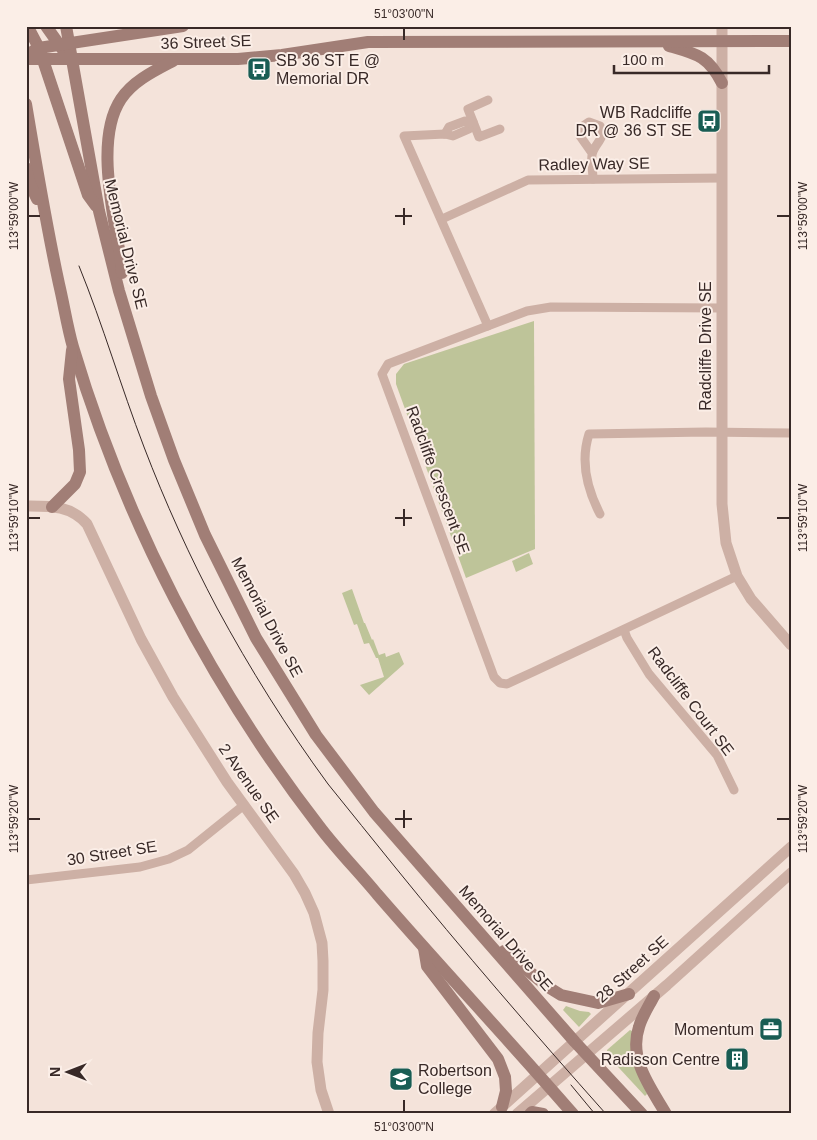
<svg xmlns="http://www.w3.org/2000/svg" width="817" height="1140" font-family="Arial,sans-serif">
  <style>
    .green { fill: #bec499 }
    .lines { fill: none; stroke-linecap: round; stroke-linejoin: round }
    .minor { stroke: #cdb0a5; stroke-width: 9 }
    .tertiary { stroke: #cdb0a5; stroke-width: 11 }
    .secondary { stroke: #a17e76; stroke-width: 12 }
    .tram { stroke: #382927; stroke-width: 1 }
    .ticks { fill: none; stroke: #382927; stroke-width: 2 }
    .labels { text-anchor: middle; dominant-baseline: central; stroke-width: 4; stroke-linejoin: round; paint-order: stroke }
    .street-label { font-size: 16px; fill: #382927; stroke: #fbeee7 }
    .poi-label { font-size: 16px; fill: #382927; stroke: #fbeee7; text-anchor: end }
    .neatline { fill: none; stroke: #382927; stroke-width: 2 }
    .ticks-label { font-size: 12px; text-anchor: middle; fill: #382927 }
  </style>
  <rect width="100%" height="100%" fill="#f4e3da"/>
  <g class="green">
    <polygon points="534,321 535,549 466,578 396,384 396,374 404,364"/>
    <polygon points="529,553 533,564 516,572 512,561"/>
    <polygon points="352,589 364,623 365,623 372,640 373,639 379,655 385,653 386,657 399,652 404,664 369,695 360,685 384,677 378,658 376,658 369,643 364,644 357,624 354,625 342,593"/>
    <polygon points="566,1006 580,1011 589,1012 591,1014 579,1027 563,1010"/>
    <polygon points="630,1030 632,1031 647,1094 645,1096 607,1055 607,1050"/>
  </g>
  <g class="lines">
    <g class="minor">
      <polyline points="488,100 468,109 479,137 500,129"/>
      <polyline points="470,123 469,129 453,136 445,134 404,136 488,326"/>
      <polyline points="445,134 449,127 465,121 470,123 473,122"/>
      <path d="M592 153 580 136 583 126 589 122 600 126C607 139 594 143 592 155 591 163 593 172 593 179"/>
      <polyline points="442,219 528,180 722,178"/>
      <polyline points="722,308 551,307 527,311 388,364 382,374 494,677 500,683 507,684 533,672 737,576"/>
      <path d="M600 514C587 489 580 462 589 434L706 432 791 433"/>
      <polyline points="624,630 627,638 649,674 717,755 734,790"/>
      <polyline points="26,880 140,867 169,859 188,850 244,805"/>
    </g>
    <g class="tertiary">
      <polyline points="722,26 722,504 726,543 737,576 751,599 791,645"/>
      <path d="M26 506C50 506 70 505 87 524L141 639 173 697 227 782 294 874 305 893 314 913 322 943 323 961V990L318 1033 317 1062 321 1090 329 1114"/>
      <polyline points="494,1114 791,847"/>
      <polyline points="517,1114 667,985 791,873"/>
    </g>
    <g class="secondary">
      <polyline points="46,26 63,50"/>
      <polyline points="66,26 99,211 119,291 151,396 174,460 205,535 256,638 316,735 374,812 575,1042 642,1114"/>
      <polyline points="26,28 30,31 39,48 88,195 96,206"/>
      <path d="M669 46C697 54 708 56 722 83"/>
      <polyline points="33,51 39,48 58,45 183,26"/>
      <polyline points="26,59 238,59 282,55 368,42 791,41"/>
      <path d="M26 104C36 164 46 224 59 284 64 305 67 326 73 347 124 519 210 685 319 826 337 850 358 871 377 894 441 968 508 1039 573 1114"/>
      <polyline points="26,168 30,184 37,199"/>
      <path d="M122 273C122 258 117 242 115 227 109 190 99 132 121 99 133 81 154 71 173 61"/>
      <polyline points="52,507 75,484 80,472 79,450 69,379 72,350"/>
      <polyline points="424,948 427,966 498,1059 505,1077 506,1091 502,1107"/>
      <polyline points="504,951 548,987 561,995 598,1003 629,994"/>
      <path d="M654 996C649 1006 642 1016 639 1027 628 1059 651 1088 666 1114"/>
      <polyline points="530,1114 532,1112 543,1114"/>
    </g>
    <g class="tram">
      <path d="M79 266C103 325 121 387 144 447 165 502 190 557 217 608 250 669 287 728 328 784 350 812 373 839 395 867 463 951 534 1033 606 1114"/>
      <polyline points="571,1085 595,1114"/>
    </g>
  </g>
  <path class="ticks" d="M404 28V40M404 208V225M28 216H40M395 216H412M777 216H790M404 509V526M28 518H40M395 518H412M777 518H790M404 810V828M28 819H40M395 819H412M777 819H790M404 1100V1112"/>
  <defs>
    <g id="bus-square" transform="scale(1.25)"><rect x="-9" y="-9" width="18" height="18" rx="4" fill="#195d54" stroke="#fbeee7"/><path d="M-5-6H5V4H4V6H2V4H-2V6H-4V4H-5ZM-3.5-4V0h7V-4ZM-3.5 1.2v1.5H-2V1.2ZM2 1.2v1.5H3.5V1.2Z" fill="#fff"/></g>
    <g id="office-square" transform="scale(1.25)"><rect x="-9" y="-9" width="18" height="18" rx="4" fill="#195d54" stroke="#fbeee7"/><path d="M-6-3h4V-5.5h4V-3h4V5H-6ZM-1-4.5V-3h2v-1.5ZM-6 0V1H6V0Z" fill="#fff"/></g>
    <g id="building-square" transform="scale(1.25)"><rect x="-9" y="-9" width="18" height="18" rx="4" fill="#195d54" stroke="#fbeee7"/><path d="M-4-6H4V6H1V3H-1V6H-4ZM-2.5-4.3h1.7v1.8h-1.7ZM.8-4.3h1.7v1.8H.8ZM-2.5-1h1.7V.8h-1.7ZM.8-1h1.7V.8H.8Z" fill="#fff"/></g>
    <g id="university-square" transform="scale(1.25)"><rect x="-9" y="-9" width="18" height="18" rx="4" fill="#195d54" stroke="#fbeee7"/><path d="M0-5L7-2L0 1L-7-2ZM-4 1L0 2.5L4 1V4Q0 6-4 4Z" fill="#fff"/></g>
  </defs>
  <g fill-rule="evenodd">
    <use href="#bus-square" x="259" y="69"/>
    <use href="#bus-square" x="709" y="121"/>
    <use href="#office-square" x="771" y="1029"/>
    <use href="#building-square" x="737" y="1059"/>
    <use href="#university-square" x="401" y="1079"/>
  </g>
  <g class="labels">
    <g class="street-label">
      <text transform="translate(206 42) rotate(-2)">36 Street SE</text>
      <text transform="translate(594 164) rotate(-1)">Radley Way SE</text>
      <text transform="translate(126 244) rotate(76)">Memorial Drive SE</text>
      <text transform="translate(705 346) rotate(-90)">Radcliffe Drive SE</text>
      <text transform="translate(438 480) rotate(70)">Radcliffe Crescent SE</text>
      <text transform="translate(267 617) rotate(62)">Memorial Drive SE</text>
      <text transform="translate(691 701) rotate(53)">Radcliffe Court SE</text>
      <text transform="translate(249 783) rotate(55)">2 Avenue SE</text>
      <text transform="translate(112 853) rotate(-9)">30 Street SE</text>
      <text transform="translate(506 938) rotate(49)">Memorial Drive SE</text>
      <text transform="translate(632 969) rotate(-42)">28 Street SE</text>
    </g>
    <g class="poi-label">
      <text x="276" y="60" text-anchor="start">SB 36 ST E @<tspan x="276" dy="18">Memorial DR</tspan></text>
      <text x="692" y="112">WB Radcliffe<tspan x="692" dy="18">DR @ 36 ST SE</tspan></text>
      <text x="754" y="1029">Momentum</text>
      <text x="720" y="1059">Radisson Centre</text>
      <text x="418" y="1070" text-anchor="start">Robertson<tspan x="418" dy="18">College</tspan></text>
    </g>
  </g>
  <rect width="817" height="1140" fill="none" stroke="#fbeee7" stroke-width="55"/>
  <g transform="translate(68 1072) rotate(270)" stroke="#fbeee7" stroke-width="4" paint-order="stroke">
  <path d="M0-4L9 19L0 12L-9 19Z" fill="#382927"/>
  <text y="-8" font-size="14" font-weight="bold" text-anchor="middle" fill="#382927">N</text>
  </g>
  <path d="M614 65v8h155v-8" fill="none" stroke="#382927" stroke-width="2.5"/>
  <text x="622" y="65" font-size="15" fill="#382927" stroke="#fbeee7" stroke-width="4" paint-order="stroke">100 m</text>
  <rect x="28" y="28" width="762" height="1084" class="neatline"/>
  <g class="ticks-label">
    <text x="404" y="18">51°03'00"N</text>
    <text transform="translate(803 216) rotate(-90)" y="4">113°59'00"W</text>
    <text transform="translate(14 216) rotate(-90)" y="4">113°59'00"W</text>
    <text transform="translate(803 518) rotate(-90)" y="4">113°59'10"W</text>
    <text transform="translate(14 518) rotate(-90)" y="4">113°59'10"W</text>
    <text transform="translate(803 819) rotate(-90)" y="4">113°59'20"W</text>
    <text transform="translate(14 819) rotate(-90)" y="4">113°59'20"W</text>
    <text x="404" y="1131">51°03'00"N</text>
  </g>
</svg>
